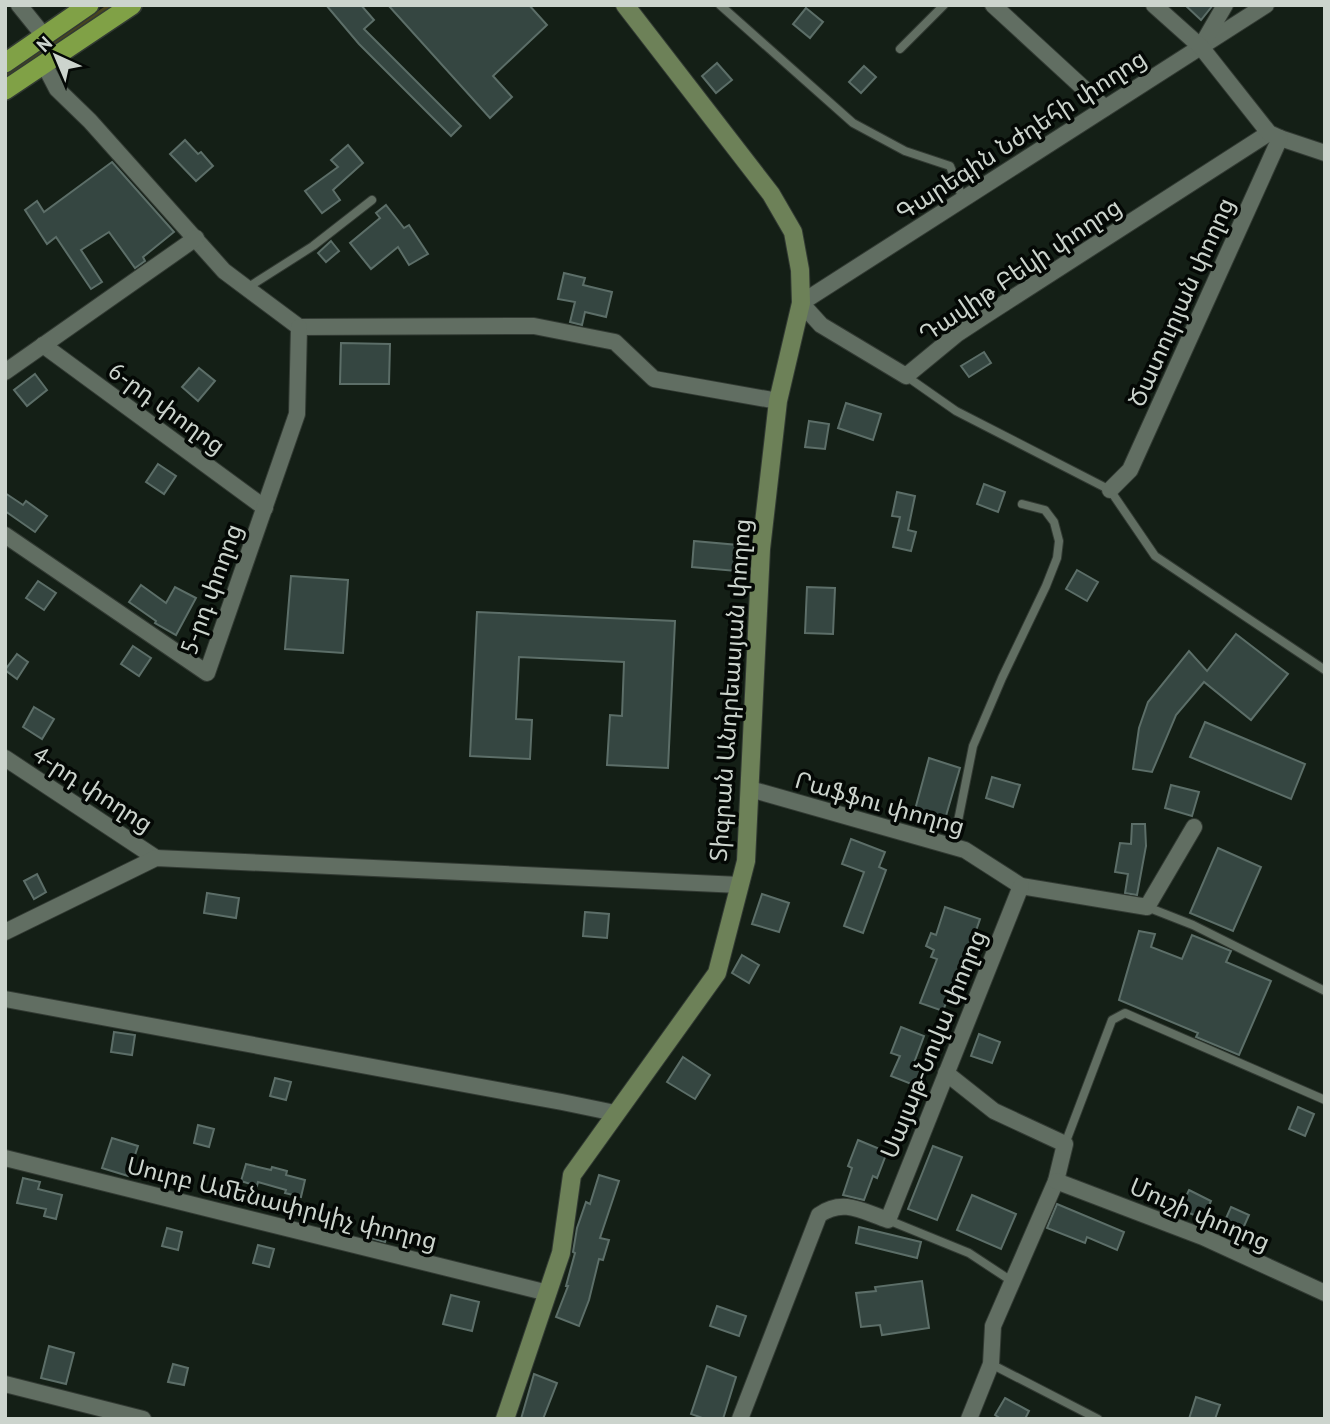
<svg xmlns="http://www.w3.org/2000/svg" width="1330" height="1424" font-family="'PT Sans','Noto Sans Armenian',sans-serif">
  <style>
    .green { fill: #49451d }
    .building { fill: #354641; stroke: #5c6e68; stroke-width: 2 }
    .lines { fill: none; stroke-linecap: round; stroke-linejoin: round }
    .service-casing { stroke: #323a33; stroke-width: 10 }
    .minor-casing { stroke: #323a33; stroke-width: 18 }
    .secondary-casing { stroke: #323a33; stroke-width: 20 }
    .trunk-casing { stroke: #323a33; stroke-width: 22 }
    .service { stroke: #616e62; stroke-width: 8 }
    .minor { stroke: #616e62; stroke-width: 16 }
    .secondary { stroke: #6d8158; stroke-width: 18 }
    .trunk { stroke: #80a146; stroke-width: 19 }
    .labels { text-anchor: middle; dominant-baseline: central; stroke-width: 7; stroke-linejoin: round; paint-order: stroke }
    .street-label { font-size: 24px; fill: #ccd4cd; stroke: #040805 }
  </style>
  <rect width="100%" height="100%" fill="#141f16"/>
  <polygon class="green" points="107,5 117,5 5,81 5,73"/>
  <g class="building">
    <polygon points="326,5 361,5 374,20 364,29 461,126 451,136 359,44"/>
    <polygon points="388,5 529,5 547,25 493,76 512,97 490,118"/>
    <polygon points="1185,5 1213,5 1201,20"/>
    <polygon points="806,8 823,22 810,38 793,24"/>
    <polygon points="717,63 732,80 716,93 702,76"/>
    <polygon points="864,66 876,77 861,93 849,82"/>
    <polygon points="185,140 198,154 201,152 213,166 196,181 170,154"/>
    <polygon points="348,145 363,163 333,190 340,200 322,213 305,191 338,167 331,160"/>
    <polygon points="112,162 174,232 143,257 145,261 135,268 109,232 81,250 102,282 91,289 56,237 47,244 25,210 37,201 44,212"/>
    <polygon points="386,205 404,228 409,225 428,254 409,265 398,247 371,269 350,243 380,218 376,213"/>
    <polygon points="331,241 339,251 326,262 318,253"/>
    <polygon points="564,273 585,278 583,285 612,292 606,317 585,312 582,325 570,322 575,302 558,299"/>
    <polygon points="341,343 390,344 389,384 340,384"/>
    <polygon points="984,352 991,363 969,377 961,366"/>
    <polygon points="199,368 215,381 198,401 182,387"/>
    <polygon points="35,374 47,390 27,406 14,390"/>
    <polygon points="846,403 881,414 873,440 838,428"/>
    <polygon points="809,421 829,424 825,449 805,447"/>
    <polygon points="158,464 176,476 164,494 146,482"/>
    <polygon points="984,484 1005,492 998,512 977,504"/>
    <polygon points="897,492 915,496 908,530 916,532 911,551 893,547 900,517 892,516"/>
    <polygon points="5,493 23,505 26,501 47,516 35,532 5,511"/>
    <polygon points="694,541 738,545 736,571 692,567"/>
    <polygon points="1077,570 1098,582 1087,601 1066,589"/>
    <polygon points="291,576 348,580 343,653 285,649"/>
    <polygon points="38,581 56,593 44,610 26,598"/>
    <polygon points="141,585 166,603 175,587 196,598 176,635 155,623 156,621 129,602"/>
    <polygon points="807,587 835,588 833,634 805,633"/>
    <polygon points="477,612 675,621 668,768 607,765 610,715 622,716 624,662 519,657 516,719 532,720 530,759 470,756"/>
    <polygon points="1236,634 1288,674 1251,720 1204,682 1176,715 1152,772 1133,769 1139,728 1148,702 1189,651 1207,671"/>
    <polygon points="133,646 151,658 139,676 121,664"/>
    <polygon points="17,654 28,662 17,679 5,670"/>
    <polygon points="34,707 54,719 42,739 23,727"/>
    <polygon points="1205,722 1305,764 1291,799 1190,757"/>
    <polygon points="929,758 960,768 943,826 913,817"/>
    <polygon points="992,777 1020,785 1013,807 986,798"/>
    <polygon points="1171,785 1199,792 1192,816 1165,808"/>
    <polygon points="1132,824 1145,824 1146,846 1137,895 1125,893 1128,874 1115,872 1120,843 1131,844"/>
    <polygon points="851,839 885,852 879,867 886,870 863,933 844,926 864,872 842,864"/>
    <polygon points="1218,848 1261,867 1233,931 1190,913"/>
    <polygon points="37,874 46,892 34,899 24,881"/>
    <polygon points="207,893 239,898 236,918 204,913"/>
    <polygon points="762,894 789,903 779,932 752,924"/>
    <polygon points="945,907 980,919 970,948 972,949 964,970 959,968 943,1011 920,1003 937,959 931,957 934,950 926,946 931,933 936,935"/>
    <polygon points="585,912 609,914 607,938 583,936"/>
    <polygon points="1139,931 1155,934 1151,947 1182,959 1192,935 1231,951 1226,962 1271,981 1239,1055 1196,1037 1198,1033 1119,1000"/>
    <polygon points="742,955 759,965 749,983 732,973"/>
    <polygon points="901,1027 924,1036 914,1063 927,1068 919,1087 891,1076 900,1056 891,1053"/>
    <polygon points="114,1032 135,1035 132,1055 111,1052"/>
    <polygon points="979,1034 1000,1042 992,1063 971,1056"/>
    <polygon points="683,1057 710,1075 695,1099 667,1082"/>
    <polygon points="275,1078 291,1082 286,1100 270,1096"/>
    <polygon points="1298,1107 1314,1114 1305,1136 1289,1129"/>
    <polygon points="198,1125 214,1129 209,1147 194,1143"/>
    <polygon points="112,1138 138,1146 128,1176 102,1168"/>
    <polygon points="858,1140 887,1152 877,1178 873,1176 864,1200 843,1195 852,1168 848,1166"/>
    <polygon points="933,1146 962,1157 937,1220 908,1209"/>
    <polygon points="246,1164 271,1170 272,1167 287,1171 286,1175 305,1180 301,1197 285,1193 286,1190 258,1182 257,1186 241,1181"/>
    <polygon points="599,1175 619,1181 600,1238 609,1240 603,1260 599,1259 589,1300 579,1326 556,1317 568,1286 566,1286 575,1253 573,1252 577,1228 586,1202 590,1204"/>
    <polygon points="23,1178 40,1182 38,1189 62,1195 56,1219 44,1216 46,1209 17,1203"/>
    <polygon points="1189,1190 1211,1201 1203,1219 1180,1209"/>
    <polygon points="972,1195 1016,1214 1001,1249 957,1230"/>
    <polygon points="1057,1204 1124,1232 1117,1250 1087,1237 1085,1243 1047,1228"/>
    <polygon points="1231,1207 1249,1215 1241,1233 1223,1225"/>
    <polygon points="371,1221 389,1226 385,1242 367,1237"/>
    <polygon points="859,1227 921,1242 917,1258 856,1243"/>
    <polygon points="167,1228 182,1232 178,1250 162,1246"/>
    <polygon points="258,1245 274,1249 269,1267 253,1263"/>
    <polygon points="922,1281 929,1328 882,1335 880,1325 861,1327 856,1293 876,1291 875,1287"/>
    <polygon points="451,1295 479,1302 472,1331 443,1324"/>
    <polygon points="717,1306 746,1316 739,1336 710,1326"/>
    <polygon points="49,1346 74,1353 66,1384 41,1378"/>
    <polygon points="173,1364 188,1368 184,1385 168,1382"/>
    <polygon points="707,1366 736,1377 723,1419 705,1419 691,1414"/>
    <polygon points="534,1374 557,1383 543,1419 521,1419"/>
    <polygon points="1196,1397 1220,1405 1215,1419 1189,1419"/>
    <polygon points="1005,1398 1029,1411 1025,1419 1001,1419 995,1415"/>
  </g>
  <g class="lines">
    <g class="service-casing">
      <g id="service">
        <polyline points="720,5 853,123 905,151 950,166 963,199"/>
        <polyline points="900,49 944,5"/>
        <polyline points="247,288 313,246 372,200"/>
        <polyline points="906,376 956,411 1110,490 1155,556 1325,670"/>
        <polyline points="953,846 973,746 1002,678 1046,586 1057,558 1059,541 1054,522 1045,510 1022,504"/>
        <polyline points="1147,907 1193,925 1325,991"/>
        <polyline points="1065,1144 1112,1020 1125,1013 1325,1100"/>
        <polyline points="888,1220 969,1253 1013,1282"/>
        <polyline points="991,1364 1098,1419"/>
      </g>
    </g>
    <g class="minor-casing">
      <g id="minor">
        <polyline points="19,5 44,36"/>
        <polyline points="993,5 1105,108"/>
        <polyline points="1266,5 801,303 821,325 906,376 957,334 986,315 1269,133"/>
        <polyline points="1203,43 1225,5"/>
        <polyline points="44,64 57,89 90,121 224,271 299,327 534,326 615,342 654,379 778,401"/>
        <polyline points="1280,138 1325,153"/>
        <polyline points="43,345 265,508"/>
        <polyline points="5,372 196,238"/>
        <polyline points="1110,490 1130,470 1280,138 1269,133 1201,47 1154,5"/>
        <polyline points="5,535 207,673 297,414 299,327"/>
        <polyline points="5,758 156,858"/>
        <polyline points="750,789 965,850 1021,886 1147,907 1194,827"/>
        <polyline points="5,932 156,858 740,885"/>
        <polyline points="5,999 562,1102 615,1113"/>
        <polyline points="946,1073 994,1111 1065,1144 1056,1181 993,1326 991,1364 969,1419"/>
        <polyline points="5,1158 548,1293"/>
        <polyline points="1056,1181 1203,1237 1325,1293"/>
        <polyline points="5,1384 143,1419"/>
        <path d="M740 1419 819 1215C843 1198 862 1211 888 1220L1021 886"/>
      </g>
    </g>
    <g class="secondary-casing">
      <polyline id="secondary" points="505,1419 561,1253 572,1175 717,973 746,861 761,549 778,401 801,303 800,270 793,232 771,194 625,5"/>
    </g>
    <g class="trunk-casing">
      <g id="trunk">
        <polyline points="5,63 89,5"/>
        <polyline points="5,90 132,5"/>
      </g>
    </g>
    <use href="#service" class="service"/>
    <use href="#minor" class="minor"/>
    <use href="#secondary" class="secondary"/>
    <use href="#trunk" class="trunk"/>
  </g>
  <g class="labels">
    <g class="street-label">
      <text transform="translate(1021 135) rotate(-33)">Գարեգին Նժդեհի փողոց</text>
      <text transform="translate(1020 270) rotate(-34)">Դավիթ Բեկի փողոց</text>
      <text transform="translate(1181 302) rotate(-66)">Ծատուրյան փողոց</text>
      <text transform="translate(167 408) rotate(36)">6-րդ փողոց</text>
      <text transform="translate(211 589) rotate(-70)">5-րդ փողոց</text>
      <text transform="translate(730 690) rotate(-86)">Տիգրան Անդրեասյան փողոց</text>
      <text transform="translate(93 789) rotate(33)">4-րդ փողոց</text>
      <text transform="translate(880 803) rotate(16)">Րաֆֆու փողոց</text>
      <text transform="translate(933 1044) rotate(-68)">Սայաթ-Նովա փողոց</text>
      <text transform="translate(282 1203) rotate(14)">Սուրբ Ամենափրկիչ փողոց</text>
      <text transform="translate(1200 1214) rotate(23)">Մուշի փողոց</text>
    </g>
  </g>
  <rect width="1330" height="1424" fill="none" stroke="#ccd4cd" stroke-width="14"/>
  <g transform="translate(56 56) rotate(316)" stroke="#040805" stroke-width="5" paint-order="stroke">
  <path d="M0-5L12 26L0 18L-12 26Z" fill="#ccd4cd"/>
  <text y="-10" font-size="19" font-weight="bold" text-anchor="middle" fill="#ccd4cd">N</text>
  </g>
</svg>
